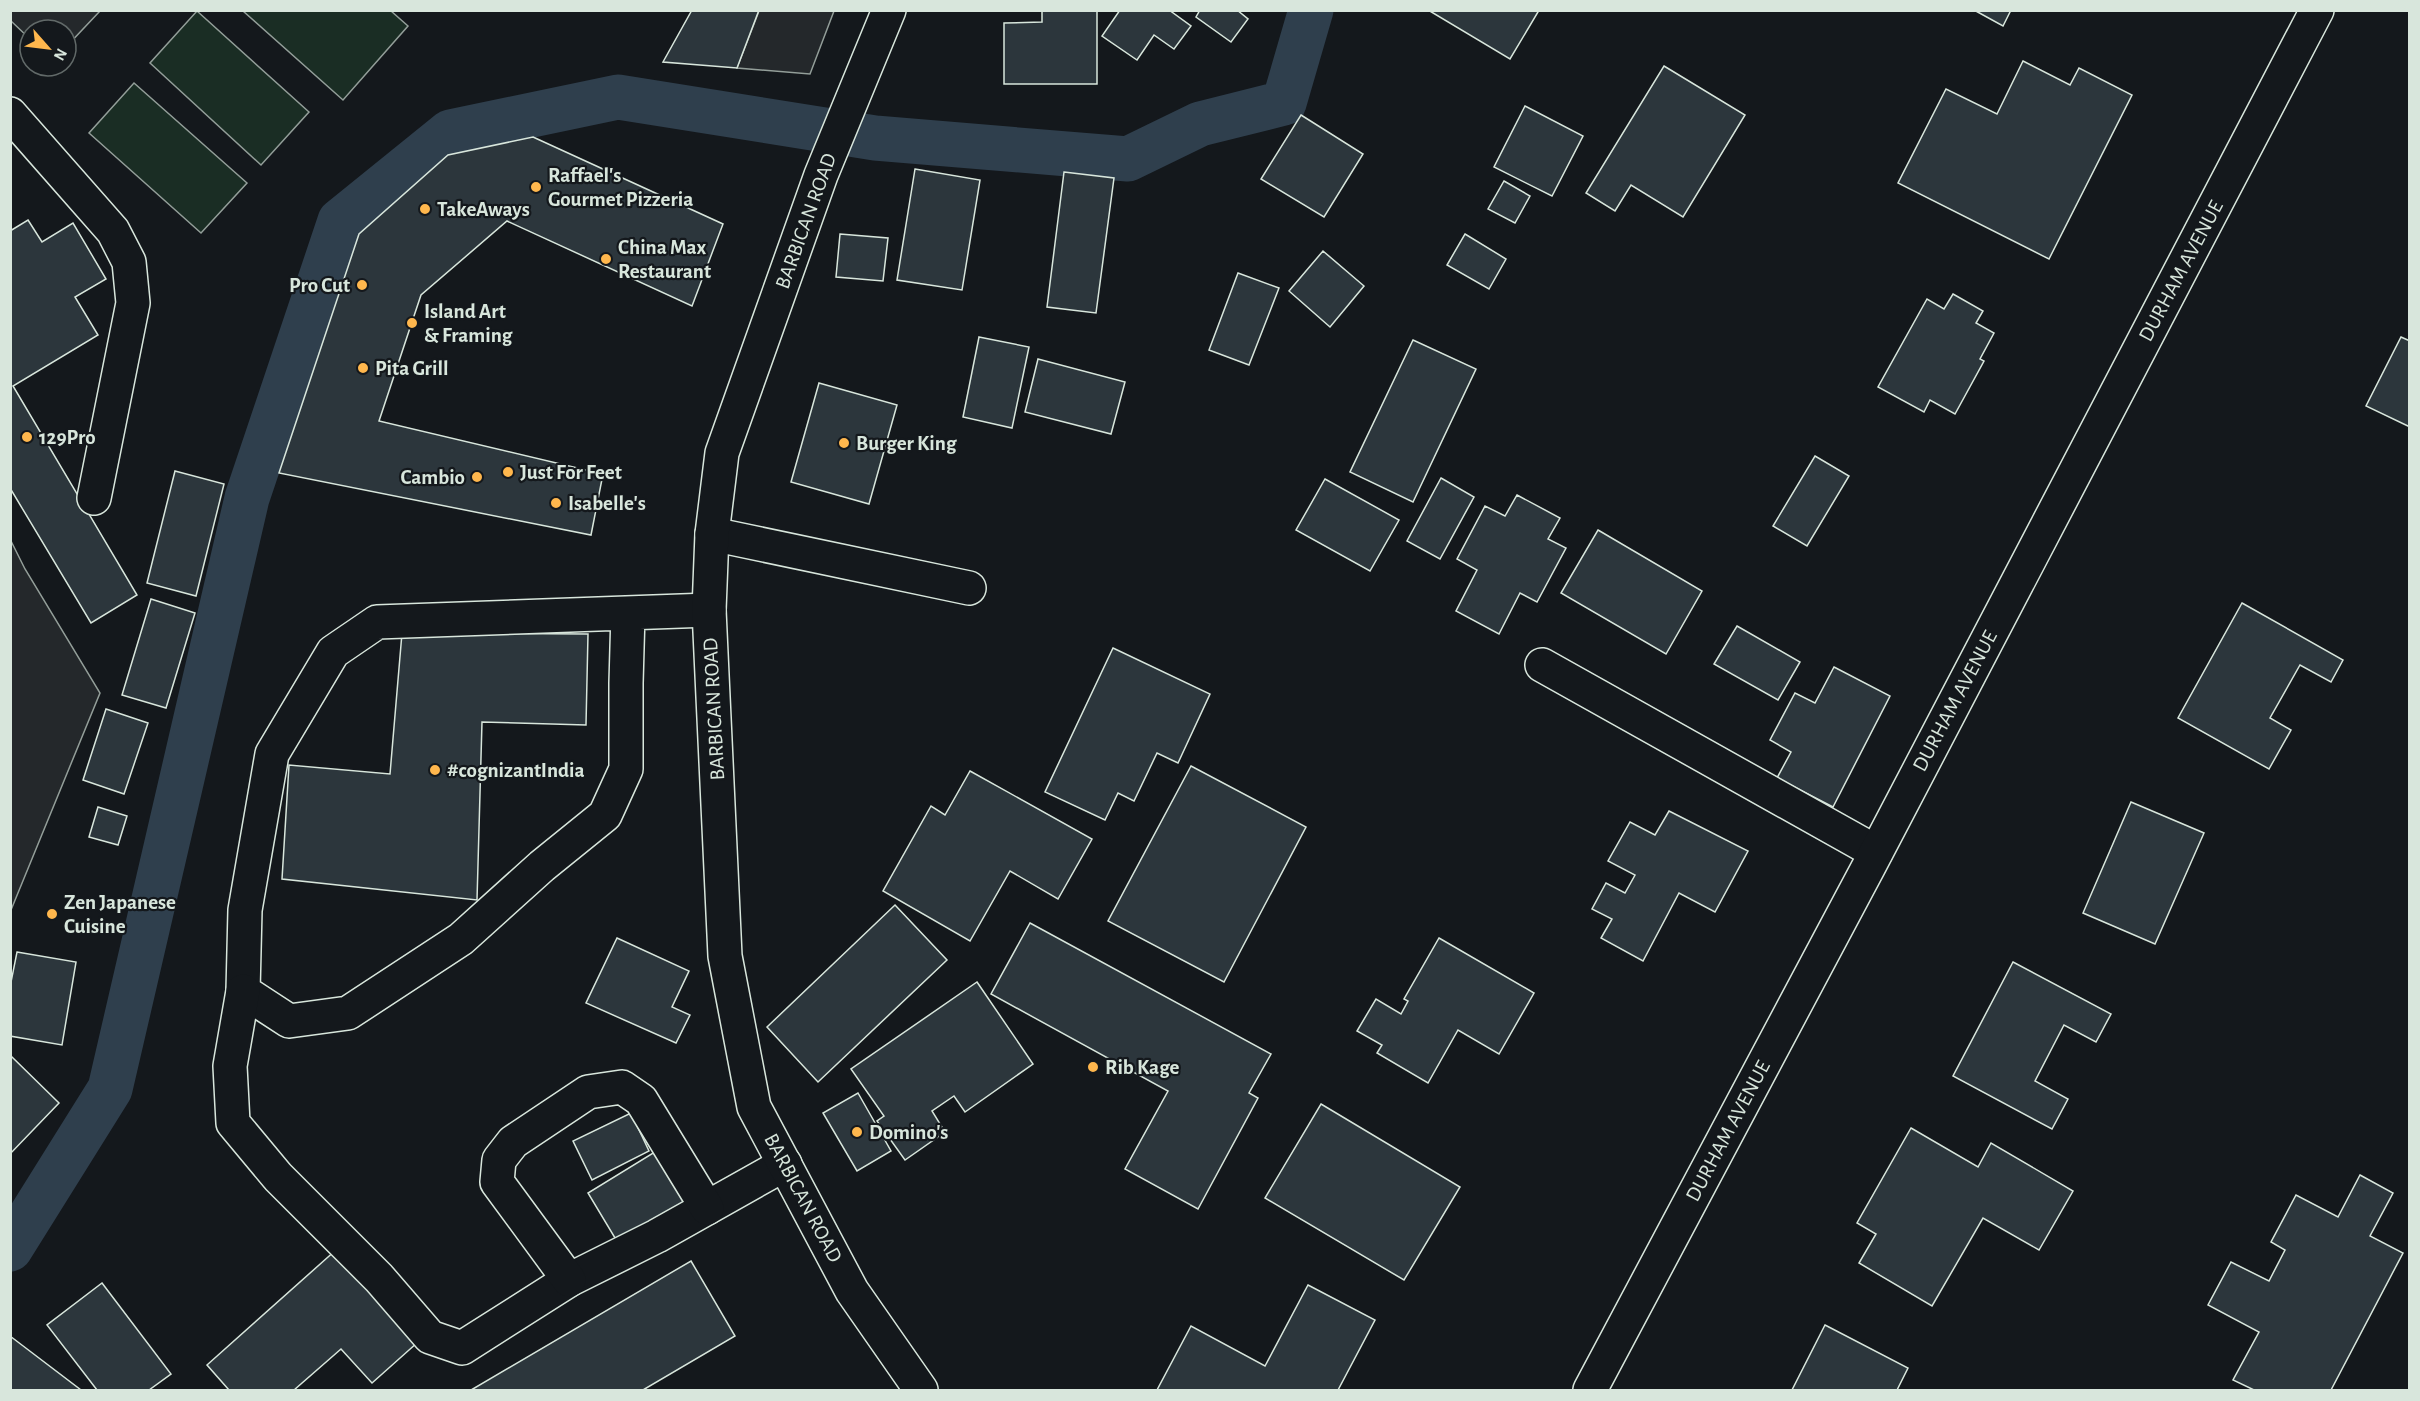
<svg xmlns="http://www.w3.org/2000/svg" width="2420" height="1401" font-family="'Alegreya Sans',sans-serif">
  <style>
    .green { fill: #1a2d24; stroke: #939e99; stroke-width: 1.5 }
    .parking { fill: #24282b; stroke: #939e99; stroke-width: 1.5 }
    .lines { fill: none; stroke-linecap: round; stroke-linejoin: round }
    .canal { stroke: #2f3f4d; stroke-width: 45 }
    .building { fill: #2c363c; stroke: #d8e6dc; stroke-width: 1.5 }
    .minor-casing { stroke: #d8e6dc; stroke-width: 36 }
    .major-casing { stroke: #d8e6dc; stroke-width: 36 }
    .minor { stroke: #14181c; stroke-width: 33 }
    .major { stroke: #14181c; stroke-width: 33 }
    .poi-dot { fill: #ffb74d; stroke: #14181c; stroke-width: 2 }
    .labels { text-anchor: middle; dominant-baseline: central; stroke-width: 4.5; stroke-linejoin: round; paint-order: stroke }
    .poi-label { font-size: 21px; font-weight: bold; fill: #d8e6dc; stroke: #14181c; text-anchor: start }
    .street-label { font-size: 21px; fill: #d8e6dc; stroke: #14181c }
  </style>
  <rect width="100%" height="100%" fill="#14181c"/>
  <g class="green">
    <polygon points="197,11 309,112 261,165 150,63"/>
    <polygon points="243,11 391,11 408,26 343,100"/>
    <polygon points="134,83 247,183 201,233 89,133"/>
  </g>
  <g class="parking">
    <polygon points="10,11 11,10 100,11 66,47 66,30 30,30 30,39 11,21"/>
    <polygon points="759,11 834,11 810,74 737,68"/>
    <polygon points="11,541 25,569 100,693 11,910"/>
  </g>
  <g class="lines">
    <polyline class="canal" points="10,1249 110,1089 247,498 340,221 450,132 618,97 875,138 1128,159 1200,124 1284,103 1311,10"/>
  </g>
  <g class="building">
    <polygon points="692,10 759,10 737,68 663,62"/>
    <polygon points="1042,10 1097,10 1097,84 1004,84 1004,23 1042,22"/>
    <polygon points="1120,10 1169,10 1191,26 1174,49 1154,35 1137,60 1102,36"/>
    <polygon points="1200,10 1237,10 1248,19 1231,42 1196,17"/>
    <polygon points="1428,10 1535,10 1538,12 1510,59"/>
    <polygon points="1974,10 2011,10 2003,26"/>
    <polygon points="2023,61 2070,85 2079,68 2132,95 2049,259 1898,183 1946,89 1997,114"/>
    <polygon points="1664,66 1745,115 1683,217 1631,185 1615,211 1586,193"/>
    <polygon points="1525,106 1583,136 1552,196 1494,167"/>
    <polygon points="1301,115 1363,154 1324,217 1261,179"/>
    <polygon points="533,137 723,224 692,306 507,221 421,295 379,421 603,474 591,535 279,473 359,234 448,155"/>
    <polygon points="915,169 980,180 962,290 897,280"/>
    <polygon points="1064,172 1114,178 1096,313 1047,307"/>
    <polygon points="1504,181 1530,196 1515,223 1488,209"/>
    <polygon points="28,220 42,242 73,223 106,279 75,297 98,335 13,386 137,595 91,623 10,488 10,231"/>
    <polygon points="840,234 888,238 883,281 836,277"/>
    <polygon points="1465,234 1506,259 1489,289 1447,265"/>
    <polygon points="1323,251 1364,286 1330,327 1289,291"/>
    <polygon points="1238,273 1279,288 1249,365 1209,350"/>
    <polygon points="1953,294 1983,311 1976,323 1994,333 1980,359 1984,361 1955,414 1930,400 1924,412 1878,387 1927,299 1944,309"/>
    <polygon points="979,337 1029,347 1012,428 963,417"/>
    <polygon points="2401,337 2410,341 2410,427 2366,406"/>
    <polygon points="1413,340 1476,369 1413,502 1350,472"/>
    <polygon points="1038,359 1125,382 1111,434 1025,412"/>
    <polygon points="819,383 897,405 869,504 791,482"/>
    <polygon points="1815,456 1849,476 1807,546 1773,526"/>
    <polygon points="175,471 224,484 196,596 147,583"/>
    <polygon points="1441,478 1474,497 1440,559 1407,541"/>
    <polygon points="1325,479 1399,520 1370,571 1296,530"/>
    <polygon points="1517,495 1560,518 1548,539 1566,548 1537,602 1520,593 1499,634 1456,611 1477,570 1457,559 1485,506 1505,516"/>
    <polygon points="1598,530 1702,591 1666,654 1561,593"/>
    <polygon points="151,599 195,613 166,708 122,695"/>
    <polygon points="2242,603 2343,660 2331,682 2300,665 2270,718 2291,730 2269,769 2178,718"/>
    <polygon points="1737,626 1800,662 1778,700 1714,664"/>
    <polygon points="402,633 588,634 586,725 482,722 477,900 282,879 289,765 390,774"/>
    <polygon points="1113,648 1210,694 1178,763 1157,753 1134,801 1118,793 1105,820 1045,792"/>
    <polygon points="1834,667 1890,696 1833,807 1777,778 1791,752 1770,740 1795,693 1815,703"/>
    <polygon points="106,709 148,723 124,794 83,780"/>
    <polygon points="1191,766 1306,827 1224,982 1108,921"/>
    <polygon points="970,771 1092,839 1058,899 1010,871 970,941 883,891 931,806 945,815"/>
    <polygon points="2131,802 2204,833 2155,944 2083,913"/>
    <polygon points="98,807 127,816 118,845 89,837"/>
    <polygon points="1669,811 1748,851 1715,912 1679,893 1643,961 1601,938 1612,919 1592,909 1606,883 1625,893 1635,875 1608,861 1630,822 1655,835"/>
    <polygon points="895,905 947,960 818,1082 767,1027"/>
    <polygon points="1030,923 1271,1054 1249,1093 1258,1098 1198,1209 1125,1169 1168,1091 991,994"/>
    <polygon points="617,938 689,971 672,1007 690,1015 676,1043 586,1003"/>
    <polygon points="1439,938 1534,993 1499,1054 1458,1030 1428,1083 1377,1053 1382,1045 1357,1031 1376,999 1401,1014 1408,1001 1404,999"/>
    <polygon points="17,952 76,962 62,1045 10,1036 10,987"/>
    <polygon points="2013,962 2111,1014 2096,1042 2064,1025 2035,1081 2068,1099 2052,1129 1953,1076"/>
    <polygon points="977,982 1033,1064 965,1112 954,1096 932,1111 945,1132 905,1160 877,1121 884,1116 851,1069"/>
    <polygon points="12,1057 59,1103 10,1154 10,1059"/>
    <polygon points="858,1093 891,1151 857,1171 823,1113"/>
    <polygon points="1321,1104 1460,1187 1404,1280 1265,1198"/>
    <polygon points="631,1113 649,1151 592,1180 573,1141"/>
    <polygon points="1911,1128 1978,1167 1991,1143 2073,1191 2039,1250 1983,1218 1932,1306 1859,1263 1876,1234 1857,1223"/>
    <polygon points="658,1150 692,1206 621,1248 588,1193"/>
    <polygon points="2360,1175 2393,1193 2370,1236 2403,1253 2331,1390 2254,1390 2233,1380 2259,1332 2208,1305 2231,1262 2269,1281 2285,1250 2271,1242 2296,1195 2338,1217"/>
    <polygon points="337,1249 418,1342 372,1383 341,1349 294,1390 229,1390 207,1365"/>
    <polygon points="691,1261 735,1336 643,1390 471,1390"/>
    <polygon points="102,1283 171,1374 149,1390 97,1390 47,1325"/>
    <polygon points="1308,1285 1375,1320 1338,1390 1157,1390 1191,1326 1265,1366"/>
    <polygon points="1825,1325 1908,1368 1897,1390 1792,1390"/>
    <polygon points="10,1336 81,1390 10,1390"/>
  </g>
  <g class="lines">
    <g class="minor-casing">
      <g id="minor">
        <polyline points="10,114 113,231 129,262 133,303 94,498"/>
        <polyline points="712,534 969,588"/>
        <polyline points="628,613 626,683 626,769 605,815 542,866 461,939 348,1013 289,1021 243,991 245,910 272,754 333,652 377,622 709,610"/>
        <polyline points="1542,665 1876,852"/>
        <polyline points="243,991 230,1066 233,1123 278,1177 379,1278 430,1337 462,1348 569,1280 657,1236 785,1164"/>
        <polyline points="569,1280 497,1182 499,1160 513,1142 588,1092 622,1087 641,1100 707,1208"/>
        <polyline points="1590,1390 1869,866 2317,10"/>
      </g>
    </g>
    <g class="major-casing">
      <polyline id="major" points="889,10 821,175 722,453 712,534 709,610 725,956 754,1107 852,1291 921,1390"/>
    </g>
    <use href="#minor" class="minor"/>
    <use href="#major" class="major"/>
  </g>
  <g class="poi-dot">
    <circle cx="536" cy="187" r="6"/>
    <circle cx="425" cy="209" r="6"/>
    <circle cx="606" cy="259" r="6"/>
    <circle cx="362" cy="285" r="6"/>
    <circle cx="412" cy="323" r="6"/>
    <circle cx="363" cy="368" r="6"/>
    <circle cx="27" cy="437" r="6"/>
    <circle cx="844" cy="443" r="6"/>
    <circle cx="508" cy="472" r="6"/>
    <circle cx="477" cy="477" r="6"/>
    <circle cx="556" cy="503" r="6"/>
    <circle cx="435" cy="770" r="6"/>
    <circle cx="52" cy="914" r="6"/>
    <circle cx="1093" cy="1067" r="6"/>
    <circle cx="857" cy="1132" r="6"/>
  </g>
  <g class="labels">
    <g class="poi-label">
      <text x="548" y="175">Raffael's<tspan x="548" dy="24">Gourmet Pizzeria</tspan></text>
      <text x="437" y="209">TakeAways</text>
      <text x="618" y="247">China Max<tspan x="618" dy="24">Restaurant</tspan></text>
      <text x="350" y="285" text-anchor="end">Pro Cut</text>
      <text x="424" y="311">Island Art<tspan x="424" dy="24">&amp; Framing</tspan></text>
      <text x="375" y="368">Pita Grill</text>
      <text x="39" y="437">129Pro</text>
      <text x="856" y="443">Burger King</text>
      <text x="520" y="472">Just For Feet</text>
      <text x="465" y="477" text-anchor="end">Cambio</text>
      <text x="568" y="503">Isabelle's</text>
      <text x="447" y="770">#cognizantIndia</text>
      <text x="64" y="902">Zen Japanese<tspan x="64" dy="24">Cuisine</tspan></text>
      <text x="1105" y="1067">Rib Kage</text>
      <text x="869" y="1132">Domino's</text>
    </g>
    <g class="street-label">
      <text transform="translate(806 221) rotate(-70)">BARBICAN ROAD</text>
      <text transform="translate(2181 271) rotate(-62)">DURHAM AVENUE</text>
      <text transform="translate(1955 701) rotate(-62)">DURHAM AVENUE</text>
      <text transform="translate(714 709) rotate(-93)">BARBICAN ROAD</text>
      <text transform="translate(1728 1131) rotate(-62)">DURHAM AVENUE</text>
      <text transform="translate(803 1198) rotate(62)">BARBICAN ROAD</text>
    </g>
  </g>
  <rect width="2420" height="1401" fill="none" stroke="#d8e6dc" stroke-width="24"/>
  <g transform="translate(48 48) rotate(118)"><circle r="28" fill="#14181c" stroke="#626a69" stroke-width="1.5"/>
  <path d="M0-4.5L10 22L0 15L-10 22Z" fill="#ffb74d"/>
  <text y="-9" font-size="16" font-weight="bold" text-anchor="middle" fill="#d8e6dc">N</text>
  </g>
</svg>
